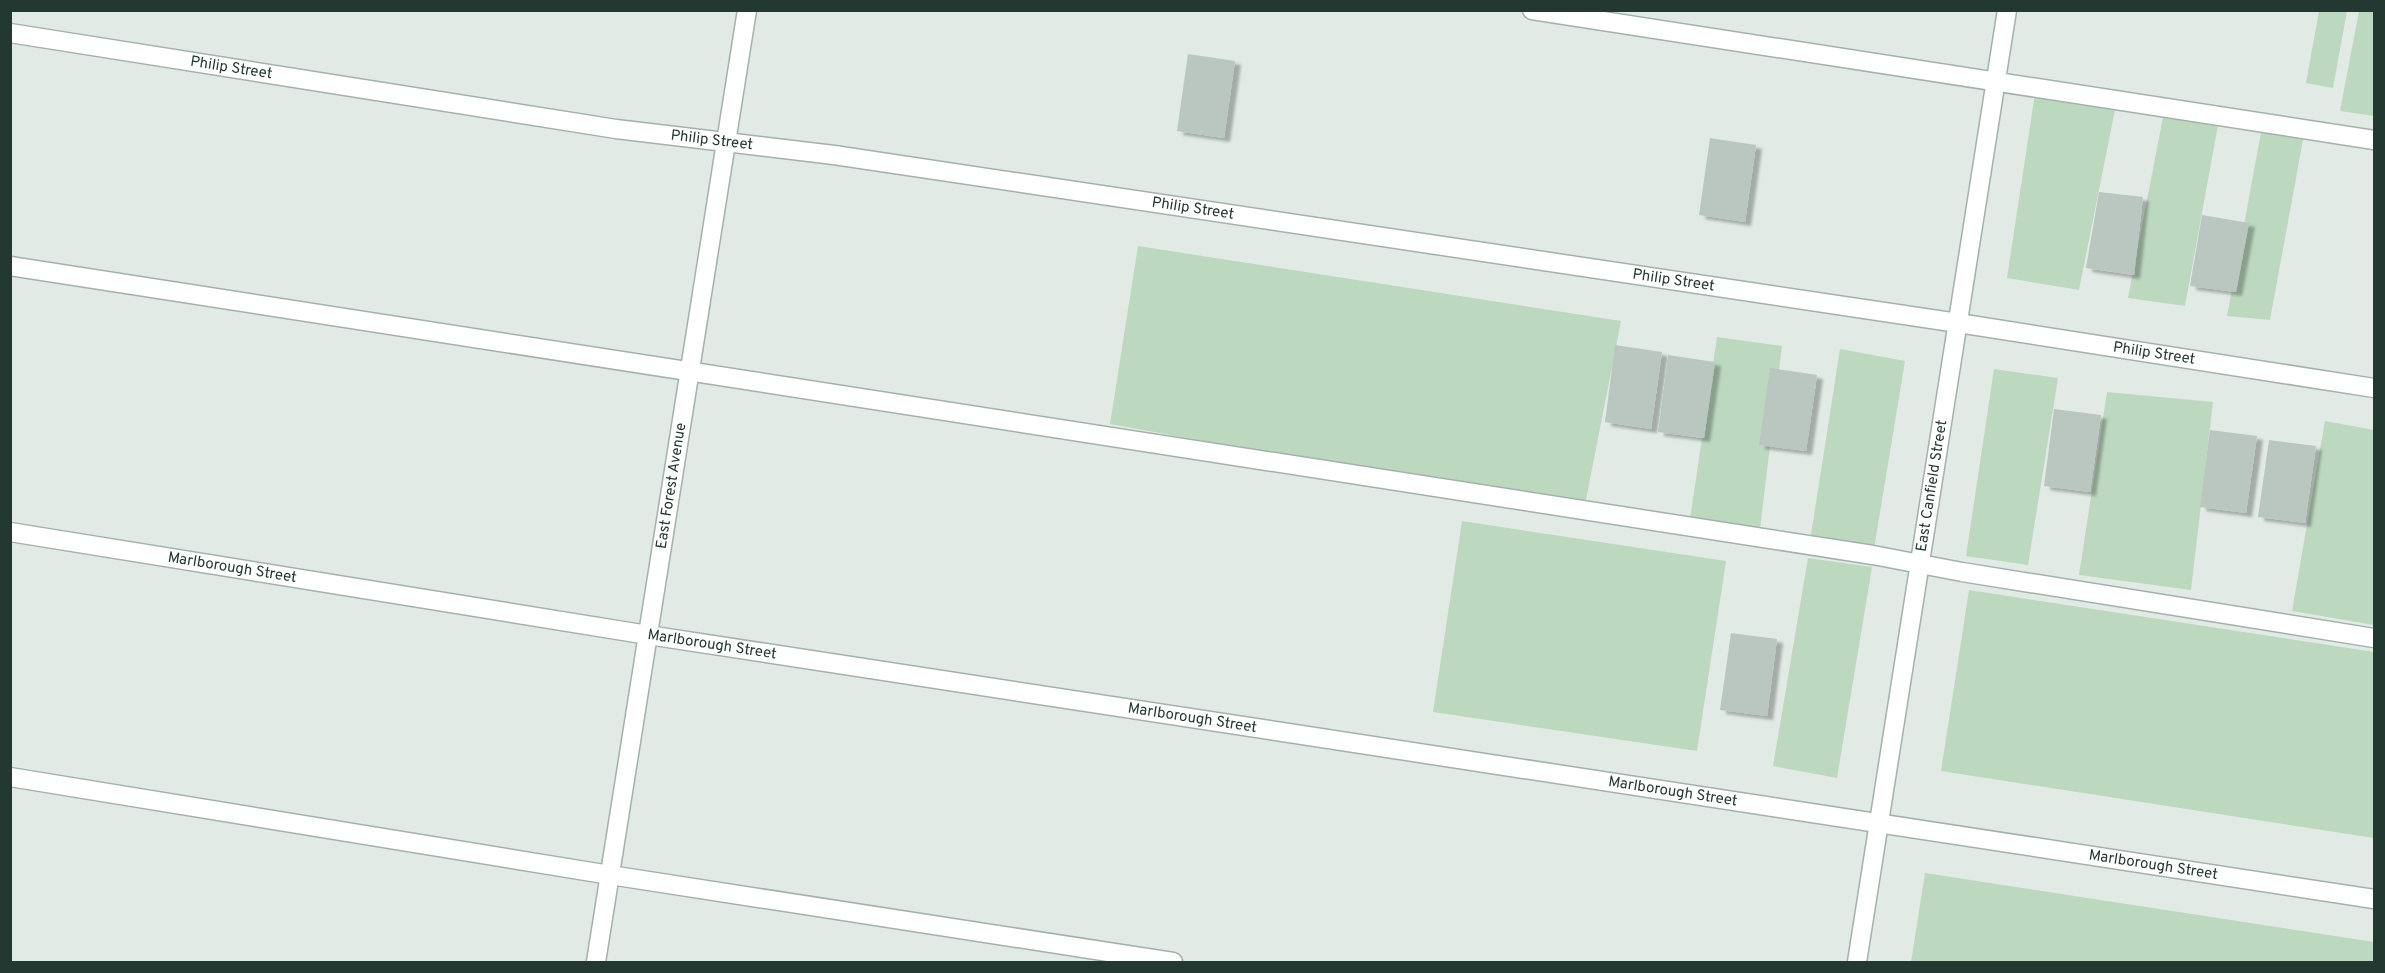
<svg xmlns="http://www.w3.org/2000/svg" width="2385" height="973" font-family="Overpass,sans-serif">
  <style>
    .green { fill: #bcd9c0 }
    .building { fill: #b9c7c0; filter: url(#shadow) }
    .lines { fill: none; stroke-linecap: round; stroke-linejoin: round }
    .minor-casing { stroke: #a4b1ab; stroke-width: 21 }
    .minor { stroke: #fff; stroke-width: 18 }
    .labels { text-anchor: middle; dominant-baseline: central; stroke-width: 4.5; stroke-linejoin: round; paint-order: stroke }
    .street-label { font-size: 15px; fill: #233830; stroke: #f1f7f3 }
  </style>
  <defs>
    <filter id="shadow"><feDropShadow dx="6" dy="4" stdDeviation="1.5" flood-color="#0004"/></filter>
  </defs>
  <rect width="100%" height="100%" fill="#e1eae5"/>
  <g class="green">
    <polygon points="2319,11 2347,11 2333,88 2306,83"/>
    <polygon points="2359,11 2374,11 2374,116 2340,111"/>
    <polygon points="2036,87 2117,100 2079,290 2007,278"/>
    <polygon points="2165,107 2220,114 2185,306 2128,298"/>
    <polygon points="2263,122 2305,129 2270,320 2227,316"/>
    <polygon points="1138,246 1621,321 1584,510 1110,424"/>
    <polygon points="1717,337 1782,346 1759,537 1689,526"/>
    <polygon points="1840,349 1905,361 1873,555 1810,541"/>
    <polygon points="1994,369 2058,378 2028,565 1966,556"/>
    <polygon points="2107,392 2213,402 2191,590 2079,575"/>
    <polygon points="2325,421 2374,430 2374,625 2292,611"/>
    <polygon points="1462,521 1726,561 1697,751 1433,712"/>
    <polygon points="1808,558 1872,567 1837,778 1773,766"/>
    <polygon points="1969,590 2374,652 2374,838 1941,771"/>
    <polygon points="1925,873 2374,942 2374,962 1911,962"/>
  </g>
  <g class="building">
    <polygon points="1188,54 1235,61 1224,138 1177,131"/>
    <polygon points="1710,138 1756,145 1745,222 1699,215"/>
    <polygon points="2099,192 2143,197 2134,275 2086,268"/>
    <polygon points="2202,215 2249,223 2236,292 2190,286"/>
    <polygon points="1615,345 1662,352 1651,429 1605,422"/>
    <polygon points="1668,355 1715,362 1704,438 1658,432"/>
    <polygon points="1770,368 1817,375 1806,451 1759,445"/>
    <polygon points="2054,409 2101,415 2090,492 2044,486"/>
    <polygon points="2210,430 2257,436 2246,513 2200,507"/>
    <polygon points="2269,440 2316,446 2305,523 2258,517"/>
    <polygon points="1731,633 1777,639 1767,716 1720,710"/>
  </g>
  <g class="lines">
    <g class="minor-casing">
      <g id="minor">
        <polyline points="1532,10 2374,140"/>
        <path id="s1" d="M10 33 616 129 834 155 1958 323 2374 388"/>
        <polyline points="10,266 1873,555 1962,572 2374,638"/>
        <path id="s2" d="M10 532 648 635 2374 899"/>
        <polyline points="10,777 610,875 1173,962"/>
        <path id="s3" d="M596 962 747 10"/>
        <path id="s4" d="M1857 962 2007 10"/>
      </g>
    </g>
    <use href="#minor" class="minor"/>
  </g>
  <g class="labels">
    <g class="street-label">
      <text stroke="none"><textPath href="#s1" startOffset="224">Philip Street</textPath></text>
      <text stroke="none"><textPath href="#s1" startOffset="710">Philip Street</textPath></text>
      <text stroke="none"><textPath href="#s1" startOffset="1196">Philip Street</textPath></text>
      <text stroke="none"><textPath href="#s1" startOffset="1682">Philip Street</textPath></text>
      <text stroke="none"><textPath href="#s1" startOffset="2168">Philip Street</textPath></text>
      <text stroke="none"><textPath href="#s3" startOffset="482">East Forest Avenue</textPath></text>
      <text stroke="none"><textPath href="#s4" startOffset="482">East Canfield Street</textPath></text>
      <text stroke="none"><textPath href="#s2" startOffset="225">Marlborough Street</textPath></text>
      <text stroke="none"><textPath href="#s2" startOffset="711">Marlborough Street</textPath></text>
      <text stroke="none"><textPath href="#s2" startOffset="1197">Marlborough Street</textPath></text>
      <text stroke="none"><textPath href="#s2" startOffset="1683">Marlborough Street</textPath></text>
      <text stroke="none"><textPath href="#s2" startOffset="2169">Marlborough Street</textPath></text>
    </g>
  </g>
  <rect width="2385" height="973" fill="none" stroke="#233830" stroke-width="24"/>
</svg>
